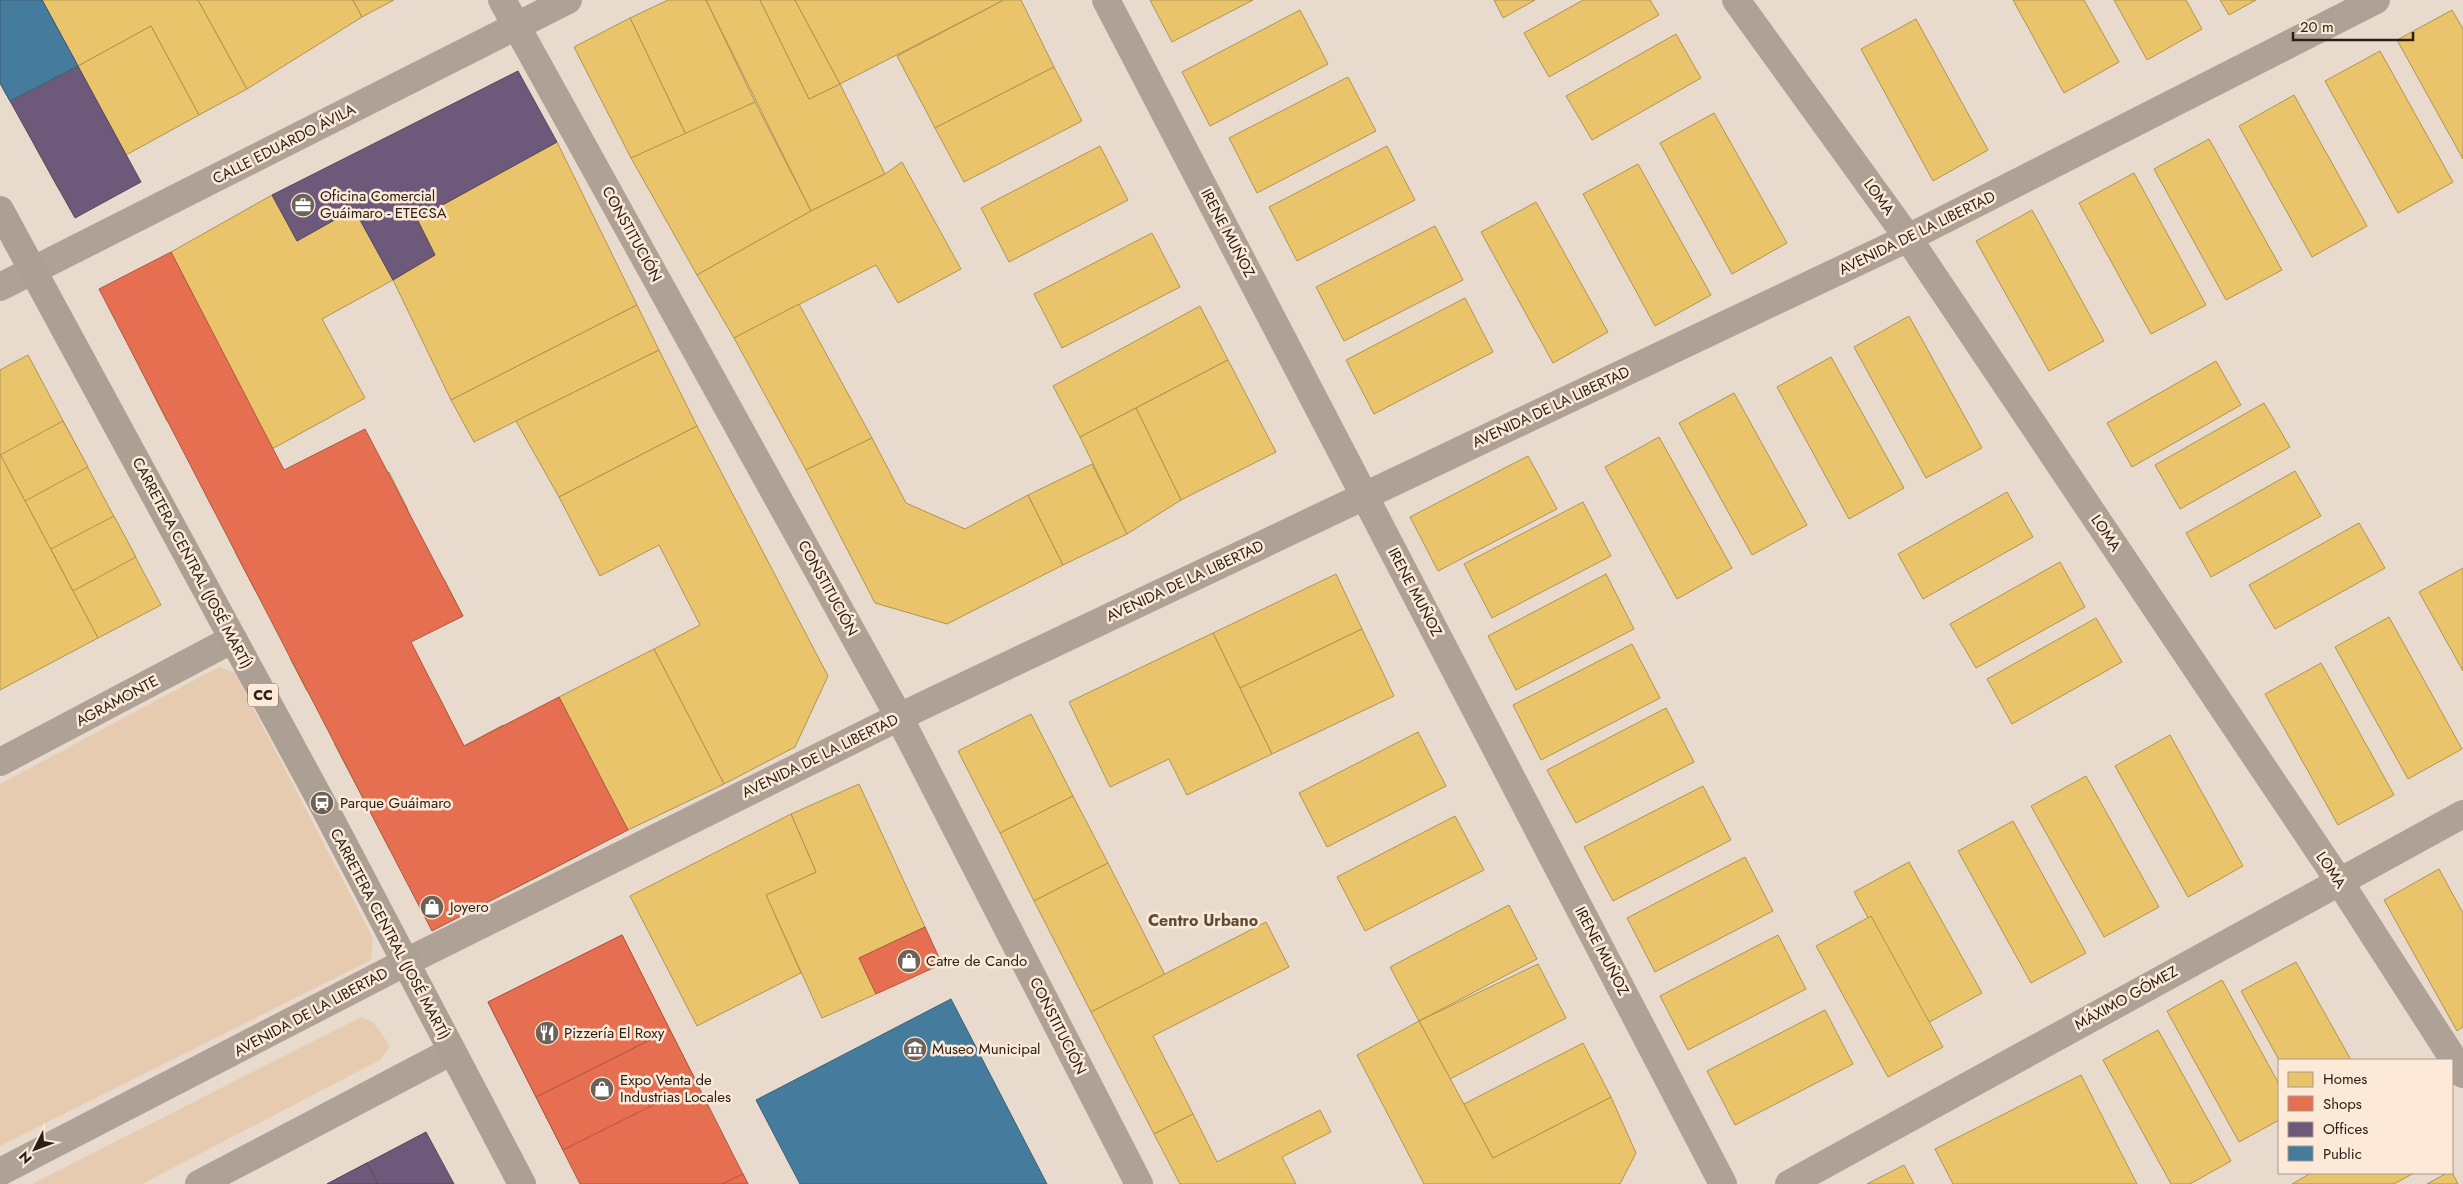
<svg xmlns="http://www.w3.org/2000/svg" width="2463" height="1184" font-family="Jost,sans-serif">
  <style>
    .green { fill: #e6cbb0 }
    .homes { fill: #e9c46a; stroke: #af9351 }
    .shops { fill: #e76f51; stroke: #ae5840 }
    .offices { fill: #6d597a; stroke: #59485d }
    .public { fill: #457b9d; stroke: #3d6075 }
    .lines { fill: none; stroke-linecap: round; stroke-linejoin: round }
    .minor { stroke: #afa196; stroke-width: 28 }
    .highway { stroke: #aca094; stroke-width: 28 }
    .labels { text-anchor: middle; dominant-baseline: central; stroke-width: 5; stroke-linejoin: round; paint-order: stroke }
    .shield { fill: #fce9d7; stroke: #685d51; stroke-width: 1 }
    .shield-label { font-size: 14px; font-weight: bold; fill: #292118 }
    .street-label { font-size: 15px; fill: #292118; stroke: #fce9d7 }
    .poi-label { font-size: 15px; fill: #292118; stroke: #fce9d7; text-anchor: start }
    .neighbourhood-label { font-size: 16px; font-weight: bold; fill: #5f4c38; stroke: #fce9d7 }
  </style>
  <rect width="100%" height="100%" fill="#e8dbce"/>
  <g class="green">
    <polygon points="219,667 235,673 373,938 371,960 0,1146 0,784"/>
    <polygon points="361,1017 373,1022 390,1046 380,1060 142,1184 32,1184"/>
  </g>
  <g class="homes">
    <polygon points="42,0 198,0 247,89 199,115 151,26 78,66"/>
    <polygon points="198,0 353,0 362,17 247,89"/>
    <polygon points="353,0 394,0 362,17"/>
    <polygon points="668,0 706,0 755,102 686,135 630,18"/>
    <polygon points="706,0 760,0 809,99 840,84 885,174 811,211"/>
    <polygon points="760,0 795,0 840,84 809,99"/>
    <polygon points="795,0 1004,0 840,84"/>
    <polygon points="1004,0 1021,0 1054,67 935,128 897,56"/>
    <polygon points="1150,0 1253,0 1172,42"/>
    <polygon points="1494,0 1535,0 1503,18"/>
    <polygon points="1583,0 1650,0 1659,15 1549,77 1524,33"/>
    <polygon points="2013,0 2084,0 2119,62 2064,93"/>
    <polygon points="2114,0 2186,0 2202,29 2147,60"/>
    <polygon points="2220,0 2256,0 2229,15"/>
    <polygon points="1300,10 1328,64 1210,126 1182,72"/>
    <polygon points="2452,10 2463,29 2463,159 2397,40"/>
    <polygon points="630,18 686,135 631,158 574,47"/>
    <polygon points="1916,19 1988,150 1933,181 1861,49"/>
    <polygon points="151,26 199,115 126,155 78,66"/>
    <polygon points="1676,34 1701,78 1592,140 1566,96"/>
    <polygon points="2380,51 2453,182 2398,213 2325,81"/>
    <polygon points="1054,67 1082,121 964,182 935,128"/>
    <polygon points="1348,77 1376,131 1257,193 1229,138"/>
    <polygon points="2294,95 2367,226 2312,257 2239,126"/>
    <polygon points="755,102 811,211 697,275 631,158"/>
    <polygon points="103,113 126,155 59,190 35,146"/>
    <polygon points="1714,113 1787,243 1732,274 1660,143"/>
    <polygon points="2209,139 2282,270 2226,300 2154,169"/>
    <polygon points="557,142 637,305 451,400 393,280 435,255 417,219"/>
    <polygon points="1100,146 1128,200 1009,262 981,208"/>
    <polygon points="1387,146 1415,200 1297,261 1269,207"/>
    <polygon points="902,162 961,269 898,303 876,265 734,338 697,275 811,211 885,174"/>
    <polygon points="1638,164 1711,295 1655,326 1583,194"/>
    <polygon points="2134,173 2206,305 2151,334 2079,203"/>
    <polygon points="272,195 297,241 354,209 393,280 322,319 365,398 272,449 171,252"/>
    <polygon points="1536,202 1608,332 1553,363 1481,232"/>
    <polygon points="2032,210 2104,341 2049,371 1976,241"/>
    <polygon points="1435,226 1463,280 1344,341 1316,287"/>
    <polygon points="1152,233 1180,287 1062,348 1034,294"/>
    <polygon points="1465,298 1493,352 1374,414 1346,360"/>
    <polygon points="799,304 872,438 806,470 734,338"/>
    <polygon points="637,305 659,350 474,442 451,400"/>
    <polygon points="1200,306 1228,360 1080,437 1053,386"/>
    <polygon points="1909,316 1982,448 1926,478 1854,347"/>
    <polygon points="211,331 235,377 167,421 140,368"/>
    <polygon points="659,350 697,426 559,497 516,421"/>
    <polygon points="28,355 161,605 98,638 0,454 0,370"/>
    <polygon points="1831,357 1904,488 1849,519 1777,387"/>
    <polygon points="1228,360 1276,452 1181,500 1136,408"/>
    <polygon points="2216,361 2241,405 2132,467 2107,423"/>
    <polygon points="1734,393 1807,525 1752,555 1679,423"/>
    <polygon points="2264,403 2290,447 2180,509 2155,465"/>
    <polygon points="1136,408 1181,500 1127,534 1080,437"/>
    <polygon points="63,421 88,467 25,501 0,455"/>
    <polygon points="697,426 828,676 795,747 724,784 654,649 700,625 659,545 600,576 559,497"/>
    <polygon points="1659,437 1732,568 1677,599 1605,467"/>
    <polygon points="872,438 906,503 965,529 1028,495 1063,565 947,624 875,603 806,470"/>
    <polygon points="272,449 284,470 212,507 201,485"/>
    <polygon points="0,454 98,638 0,690"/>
    <polygon points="1528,456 1557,509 1438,571 1410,517"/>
    <polygon points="1092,464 1127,534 1063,565 1028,495"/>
    <polygon points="2295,471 2321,516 2211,577 2186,533"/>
    <polygon points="389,472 408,510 255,590 235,552"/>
    <polygon points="2007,492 2033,537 1923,599 1898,554"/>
    <polygon points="1583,502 1611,556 1492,618 1464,564"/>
    <polygon points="114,516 136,557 73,591 51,549"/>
    <polygon points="2359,523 2385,568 2275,629 2249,585"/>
    <polygon points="2060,562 2085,607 1976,668 1950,624"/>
    <polygon points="2463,568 2463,671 2419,592"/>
    <polygon points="1336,574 1362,629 1240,688 1213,633"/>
    <polygon points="1606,574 1634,629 1516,690 1488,636"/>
    <polygon points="444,579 463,616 307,691 290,658"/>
    <polygon points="2389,617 2462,749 2408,779 2335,647"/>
    <polygon points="2096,618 2122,662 2012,724 1987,679"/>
    <polygon points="1362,629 1394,696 1272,754 1240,688"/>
    <polygon points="1213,633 1272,754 1187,795 1169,759 1110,787 1069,702"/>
    <polygon points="1632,644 1660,698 1541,760 1513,705"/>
    <polygon points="654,649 724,784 628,830 559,697"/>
    <polygon points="2321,663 2394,795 2338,825 2265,694"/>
    <polygon points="435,689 464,746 364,800 334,743"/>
    <polygon points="1666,708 1694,762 1576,823 1547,770"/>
    <polygon points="1031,714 1073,796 1000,833 958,751"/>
    <polygon points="503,725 529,779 390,850 364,800"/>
    <polygon points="1418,732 1446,786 1327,847 1299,793"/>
    <polygon points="2170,735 2243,866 2188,897 2115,766"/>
    <polygon points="2086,776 2159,907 2104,937 2031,806"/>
    <polygon points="529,779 578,856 506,893 459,815"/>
    <polygon points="859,784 925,927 859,958 876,994 822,1018 766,895 816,872 791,814"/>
    <polygon points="1703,786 1731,840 1613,901 1584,847"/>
    <polygon points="1073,796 1108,863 1034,901 1000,833"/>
    <polygon points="791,814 816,872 766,895 801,973 697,1026 630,896"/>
    <polygon points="1455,816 1484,870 1365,931 1337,877"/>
    <polygon points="2013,821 2086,953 2031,983 1958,851"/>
    <polygon points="1745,857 1773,911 1655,972 1627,918"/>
    <polygon points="1909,862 1982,993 1926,1024 1854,892"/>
    <polygon points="1108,863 1165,975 1091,1012 1034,901"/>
    <polygon points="2439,869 2463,913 2463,1027 2457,1031 2384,900"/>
    <polygon points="1509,905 1537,959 1419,1021 1390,967"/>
    <polygon points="1871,916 1943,1047 1888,1077 1816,946"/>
    <polygon points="1266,922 1289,967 1153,1036 1193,1114 1154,1134 1091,1012"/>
    <polygon points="1778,935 1806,989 1688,1050 1660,996"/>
    <polygon points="2296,962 2351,1060 2279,1060 2241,991"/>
    <polygon points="1538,964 1566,1018 1450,1079 1419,1021"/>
    <polygon points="2222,980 2279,1084 2279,1120 2239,1142 2167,1011"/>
    <polygon points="1825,1010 1853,1064 1735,1125 1707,1071"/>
    <polygon points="1419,1021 1493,1158 1611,1097 1636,1153 1620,1184 1424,1184 1357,1055"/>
    <polygon points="2158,1030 2231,1161 2190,1184 2171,1184 2103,1060"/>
    <polygon points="1583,1043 1611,1097 1493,1158 1464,1104"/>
    <polygon points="2081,1075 2137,1184 1953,1184 1935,1149"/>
    <polygon points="1320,1110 1331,1132 1282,1157 1296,1184 1180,1184 1154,1134 1193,1114 1217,1162"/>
    <polygon points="1904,1165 1914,1184 1867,1184"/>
    <polygon points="2452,1172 2458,1184 2427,1184 2447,1173"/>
    <polygon points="2311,1173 2414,1173 2394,1184 2292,1184"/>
  </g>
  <g class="shops">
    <polygon points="171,252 284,470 365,429 463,616 411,642 464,746 559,697 628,830 432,931 99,289"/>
    <polygon points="925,927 942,964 876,994 859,958"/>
    <polygon points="622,935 670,1030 748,1184 580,1184 488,1002"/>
    <polygon points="622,935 670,1030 536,1097 488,1002"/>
    <polygon points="670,1030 697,1083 563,1150 536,1097"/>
    <polygon points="743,1174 748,1184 722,1184"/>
  </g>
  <g class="offices">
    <polygon points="0,0 42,0 141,182 75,218 0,83"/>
    <polygon points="518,71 557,142 417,219 435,255 393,280 354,209 297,241 272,195"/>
    <polygon points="426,1132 454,1184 327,1184 367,1163"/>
    <polygon points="367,1163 378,1184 327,1184"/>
  </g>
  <g class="public">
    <polygon points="0,0 42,0 78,66 10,101 0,83"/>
    <polygon points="951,999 1047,1184 800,1184 756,1100"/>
  </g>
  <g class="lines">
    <g class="minor">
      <polyline points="502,0 899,717 1139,1184"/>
      <polyline points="1106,0 1723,1184"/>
      <polyline points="1736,0 1908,238 2339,881 2463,1074"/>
      <polyline points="0,287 568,0"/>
      <polyline points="0,762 233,639"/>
      <polyline points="0,1172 404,963 899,717 1908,238 2376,0"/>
      <polyline points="199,1184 452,1051"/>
      <polyline points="1789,1184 2463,814"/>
    </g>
    <polyline class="highway" points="0,210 322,803 522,1184"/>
  </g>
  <defs>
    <g id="office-disc" transform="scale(1.25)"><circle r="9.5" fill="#6c6258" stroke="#fce9d7"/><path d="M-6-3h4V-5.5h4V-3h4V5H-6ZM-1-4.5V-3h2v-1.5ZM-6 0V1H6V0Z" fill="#fff"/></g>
    <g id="station-disc" transform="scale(1.25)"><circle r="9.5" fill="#6c6258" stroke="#fce9d7"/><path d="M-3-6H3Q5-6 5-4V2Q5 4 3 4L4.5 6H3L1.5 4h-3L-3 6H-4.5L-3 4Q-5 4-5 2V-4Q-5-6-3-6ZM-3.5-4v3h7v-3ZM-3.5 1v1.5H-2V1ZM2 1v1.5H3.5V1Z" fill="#fff"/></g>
    <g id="shop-disc" transform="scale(1.25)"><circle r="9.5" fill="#6c6258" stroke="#fce9d7"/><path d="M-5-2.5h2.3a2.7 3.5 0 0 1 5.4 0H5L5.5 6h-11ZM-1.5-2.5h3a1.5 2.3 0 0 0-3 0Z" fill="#fff"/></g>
    <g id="restaurant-disc" transform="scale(1.25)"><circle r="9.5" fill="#6c6258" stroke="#fce9d7"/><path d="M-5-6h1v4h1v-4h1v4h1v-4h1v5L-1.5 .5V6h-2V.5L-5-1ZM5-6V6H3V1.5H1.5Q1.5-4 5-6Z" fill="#fff"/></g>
    <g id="museum-disc" transform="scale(1.25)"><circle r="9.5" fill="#6c6258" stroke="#fce9d7"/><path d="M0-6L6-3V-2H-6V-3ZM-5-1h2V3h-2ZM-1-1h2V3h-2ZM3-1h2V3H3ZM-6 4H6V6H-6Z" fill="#fff"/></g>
  </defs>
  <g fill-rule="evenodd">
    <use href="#office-disc" x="303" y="205"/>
    <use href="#station-disc" x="322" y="803"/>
    <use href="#shop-disc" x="432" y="907"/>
    <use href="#shop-disc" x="909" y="961"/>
    <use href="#restaurant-disc" x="547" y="1033"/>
    <use href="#museum-disc" x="915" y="1049"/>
    <use href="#shop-disc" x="602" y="1089"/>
  </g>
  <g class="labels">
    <rect class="shield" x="248" y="683.5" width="30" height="23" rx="4"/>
    <g class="shield-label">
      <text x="263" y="695">CC</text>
    </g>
    <g class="street-label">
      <text transform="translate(284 144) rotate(-27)">CALLE EDUARDO ÁVILA</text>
      <text transform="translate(1879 197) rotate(54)">LOMA</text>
      <text transform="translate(1228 233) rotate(62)">IRENE MUÑOZ</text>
      <text transform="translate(1917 233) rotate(-26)">AVENIDA DE LA LIBERTAD</text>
      <text transform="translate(632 234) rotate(61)">CONSTITUCIÓN</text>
      <text transform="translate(1551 407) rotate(-25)">AVENIDA DE LA LIBERTAD</text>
      <text transform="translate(2106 533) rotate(56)">LOMA</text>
      <text transform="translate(192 563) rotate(62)">CARRETERA CENTRAL (JOSÉ MARTÍ)</text>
      <text transform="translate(1185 581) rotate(-25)">AVENIDA DE LA LIBERTAD</text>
      <text transform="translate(828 588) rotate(61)">CONSTITUCIÓN</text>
      <text transform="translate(1415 592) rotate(62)">IRENE MUÑOZ</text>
      <text transform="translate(117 701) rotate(-28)">AGRAMONTE</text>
      <text transform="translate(820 756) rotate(-26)">AVENIDA DE LA LIBERTAD</text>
      <text transform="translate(2331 870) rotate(56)">LOMA</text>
      <text transform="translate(390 934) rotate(62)">CARRETERA CENTRAL (JOSÉ MARTÍ)</text>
      <text transform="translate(1602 951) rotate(62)">IRENE MUÑOZ</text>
      <text transform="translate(2126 998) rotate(-29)">MÁXIMO GÓMEZ</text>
      <text transform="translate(311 1012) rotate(-28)">AVENIDA DE LA LIBERTAD</text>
      <text transform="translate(1058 1026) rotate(63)">CONSTITUCIÓN</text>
    </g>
    <g class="poi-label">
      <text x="320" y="196">Oficina Comercial<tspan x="320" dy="17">Guáimaro - ETECSA</tspan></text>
      <text x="340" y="803">Parque Guáimaro</text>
      <text x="450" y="907">Joyero</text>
      <text x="926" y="961">Catre de Cando</text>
      <text x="564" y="1033">Pizzería El Roxy</text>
      <text x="932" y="1049">Museo Municipal</text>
      <text x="620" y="1080">Expo Venta de<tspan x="620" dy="17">Industrias Locales</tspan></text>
    </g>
    <g class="neighbourhood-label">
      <text x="1203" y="920">Centro Urbano</text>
    </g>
  </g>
  <rect x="2278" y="1059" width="175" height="115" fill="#fce9d7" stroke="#a8998b"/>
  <rect x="2288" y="1072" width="25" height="15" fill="#e9c46a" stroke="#a8998b"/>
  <text x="2323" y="1084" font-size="15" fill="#292118">Homes</text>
  <rect x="2288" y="1096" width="25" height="15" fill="#e76f51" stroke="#a8998b"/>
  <text x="2323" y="1109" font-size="15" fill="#292118">Shops</text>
  <rect x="2288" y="1122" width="25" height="15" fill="#6d597a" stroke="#a8998b"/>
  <text x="2323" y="1134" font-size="15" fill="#292118">Offices</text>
  <rect x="2288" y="1146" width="25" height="15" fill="#457b9d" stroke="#a8998b"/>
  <text x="2323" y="1159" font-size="15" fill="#292118">Public</text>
  <g transform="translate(35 1149) rotate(228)" stroke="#fce9d7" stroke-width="4" paint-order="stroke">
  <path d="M0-4L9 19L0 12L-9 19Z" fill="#292118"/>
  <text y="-8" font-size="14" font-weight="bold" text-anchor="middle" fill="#292118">N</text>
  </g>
  <path d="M2293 32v8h120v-8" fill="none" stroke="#292118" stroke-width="2.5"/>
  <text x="2300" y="32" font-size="15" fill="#292118" stroke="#fce9d7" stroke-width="4" paint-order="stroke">20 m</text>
</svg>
